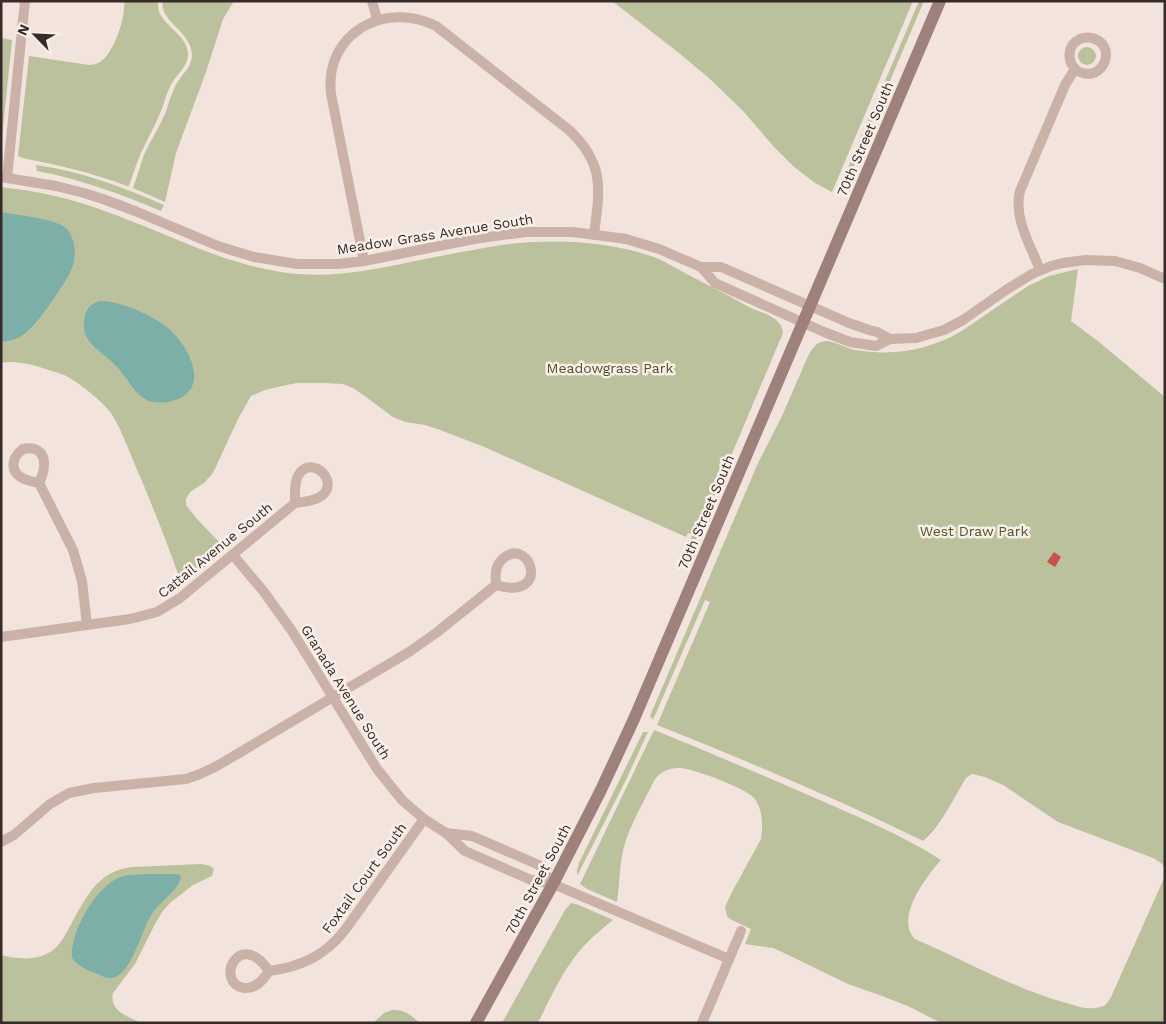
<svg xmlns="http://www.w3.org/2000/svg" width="1166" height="1024" font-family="'Work Sans',sans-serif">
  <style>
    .green { fill: #bbc19d }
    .water { fill: #7cafa8 }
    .building { fill: #c55148 }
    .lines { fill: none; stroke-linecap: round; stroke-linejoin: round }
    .street { stroke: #cab2a9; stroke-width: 10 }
    .secondary { stroke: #9e817a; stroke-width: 12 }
    .labels { text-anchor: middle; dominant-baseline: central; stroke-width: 5; stroke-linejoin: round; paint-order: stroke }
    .street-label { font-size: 14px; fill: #372b29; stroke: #faefe9 }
    .park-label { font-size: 14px; fill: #4d552c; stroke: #faefe9 }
  </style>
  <rect width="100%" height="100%" fill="#f2e4dd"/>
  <g class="green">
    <path d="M124 1H158C155 24 186 31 188 53 189 65 178 73 172 83 167 91 165 102 161 111 155 126 147 139 141 153 136 164 133 175 129 186H127C93 173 58 165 22 158L18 156 29 56 89 65C93 65 97 64 100 62 114 53 126 17 124 1Z"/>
    <path d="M163 1H234L223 19 206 72 176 153 165 202 133 188C137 177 140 166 144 155 150 141 159 128 165 114 168 106 170 97 174 89 178 77 191 70 192 56 193 32 158 21 163 1Z"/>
    <polygon points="612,1 913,1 832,192 815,183 793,166 774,147 744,112 710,79 679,53"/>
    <polygon points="919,1 924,1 852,170 840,195 837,194"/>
    <polygon points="1,38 12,40 1,147"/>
    <circle cx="1087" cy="56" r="9"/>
    <path d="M36 165C81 171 122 187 164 205L161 211C121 194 80 179 37 171Z"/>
    <path d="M1 187C36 191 70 198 102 210 163 231 217 262 281 272 330 280 377 269 425 259 451 254 476 249 502 245 549 238 609 241 654 257 664 261 674 267 683 272 699 280 715 289 731 297 738 301 745 305 753 309 761 312 772 315 778 322 782 325 782 329 783 333L695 541 691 539 692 534 688 533 686 537 482 446 440 430 425 425 405 422 393 417 366 397 353 388 343 384 324 383H297L282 386 265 390 251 396 238 419 213 473 204 483 190 492 186 499V505L197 519 226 549 182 585C168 545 152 504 135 465 128 448 121 429 111 413 102 401 77 381 64 375 58 373 52 371 46 369 32 365 16 360 1 363Z"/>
    <path d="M1078 269 1071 321 1099 342 1165 397V869C1163 863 1158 861 1153 858L1058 822 1003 785 985 777 972 774 966 778C955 796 939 829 923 841 836 798 747 761 657 725L710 602 705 600 653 720 650 716 758 463 782 416 808 356C812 349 816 342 825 341 835 341 845 348 855 350 892 356 927 351 960 332L1028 286 1049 276Z"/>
    <path d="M654 730C711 753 767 777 822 801 863 819 904 836 941 860 927 876 894 918 915 939 964 960 1011 987 1063 1002 1074 1005 1088 1011 1100 1007 1106 1006 1108 1002 1111 997L1165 876V1023H941L910 1007 882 996 848 984 782 952 773 948 745 944 751 929 730 919 727 916 725 907 732 892 761 839C763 826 763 809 754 798 748 789 690 767 679 768 668 768 661 772 655 779 645 800 629 826 624 847 619 865 620 884 617 902L587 889 580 884Z"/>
    <polygon points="643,732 648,732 625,782 577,876 577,871 579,863"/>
    <path d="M202 864 210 866 214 869 212 876 193 885 170 903 162 912 154 926 135 964 113 993C109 1011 127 1016 141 1023H1V955C16 959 36 961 50 952 59 947 64 937 69 928 84 901 97 870 132 867Z"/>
    <path d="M571 903 579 905 613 920C599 931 585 943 574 958 559 978 549 1001 538 1023H502L565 910Z"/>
    <path d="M392 1010C406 1010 409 1014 420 1023H373L384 1013Z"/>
  </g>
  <g class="water">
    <path d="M1 212C16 215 60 219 68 230 71 234 73 240 74 245 76 256 74 264 69 275 58 292 37 327 20 337 14 340 8 341 1 342Z"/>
    <path d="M100 301C119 301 148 313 164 325 189 343 216 394 167 402 159 403 151 403 145 399 133 392 127 377 117 367 102 350 78 343 85 316 87 307 92 303 100 301Z"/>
    <path d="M146 874H175L180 875 181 878C177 892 160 901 152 914 142 929 131 976 112 978 107 979 102 976 98 974 88 971 78 966 72 958 70 932 94 891 116 879 125 874 136 875 146 874Z"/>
  </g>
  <polygon class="building" points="1054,552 1061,557 1055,567 1047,562"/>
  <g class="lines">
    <g class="street">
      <polyline points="372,1 377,19"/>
      <polyline points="1,177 56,186 84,193 103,199 135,211 218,246 254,257 297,264 338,264 364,261 474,239 525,232 573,232 626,239 659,249 701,267 715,283 824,332 850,342 876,346 890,339 916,338 944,330 963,320 1006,290 1032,274 1051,266 1063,263 1085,260 1115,261 1140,268 1165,279"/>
      <polyline points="7,178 25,1"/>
      <path d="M364 261 331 94C324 34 384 0 436 26L569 130C605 164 600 189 594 234"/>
      <polyline points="701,267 721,267 849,323 869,330 877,332 890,339"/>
      <path d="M1040 270C1031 246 1013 218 1020 191L1065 85 1075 69C1067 60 1067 45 1080 39 1085 37 1090 37 1095 39 1119 49 1100 87 1075 69"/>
      <path d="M39 483C28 481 10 477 14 461 15 456 19 452 23 449 27 448 31 448 35 449 49 455 44 473 39 483L73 550 82 581 87 625"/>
      <polyline points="233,555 264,592 292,631 377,769 402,800 424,819 446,833 465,851 531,880 553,884 729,959"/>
      <path d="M1 637 130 619 157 612 180 598 295 503C303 502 312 501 318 498 344 484 311 452 298 476 294 483 295 495 295 503"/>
      <polyline points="446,833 472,836 539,865 553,884"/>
      <path d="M1 842 14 835 50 804 69 793 94 788 186 779 200 774 217 766 409 652 436 633 496 585C551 601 531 538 505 557 495 564 495 574 496 585"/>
      <path d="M269 971C263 980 256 989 244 988 214 983 239 927 269 971 300 967 325 956 345 930L424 819"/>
      <polyline points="702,1023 741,931"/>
    </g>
    <polyline class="secondary" points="476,1023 553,884 600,792 634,719 940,1"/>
  </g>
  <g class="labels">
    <g class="street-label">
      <text transform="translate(865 139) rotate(-67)">70th Street South</text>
      <text transform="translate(435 234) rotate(-9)">Meadow Grass Avenue South</text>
      <text transform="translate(706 512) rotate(-67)">70th Street South</text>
      <text transform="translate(215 550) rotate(-39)">Cattail Avenue South</text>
      <text transform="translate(346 692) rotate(58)">Granada Avenue South</text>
      <text transform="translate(364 878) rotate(-54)">Foxtail Court South</text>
      <text transform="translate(538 879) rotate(-62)">70th Street South</text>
    </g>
    <g class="park-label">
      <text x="610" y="368">Meadowgrass Park</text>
      <text x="974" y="531">West Draw Park</text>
    </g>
  </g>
  <rect width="1166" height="1024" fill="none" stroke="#372b29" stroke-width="5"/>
  <g transform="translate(35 35) rotate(294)" stroke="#faefe9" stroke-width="4" paint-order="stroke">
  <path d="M0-4L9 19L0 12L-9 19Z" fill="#372b29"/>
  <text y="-8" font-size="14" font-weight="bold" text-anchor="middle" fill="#372b29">N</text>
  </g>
</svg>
